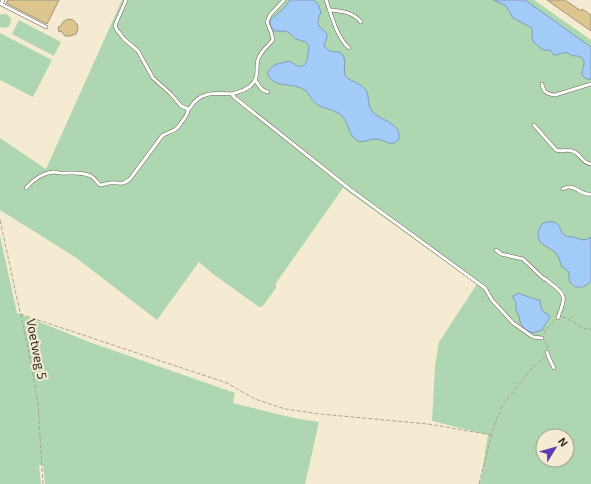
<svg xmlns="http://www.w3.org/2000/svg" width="591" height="484" font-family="'Exo 2',sans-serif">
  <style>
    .green { fill: #aed7b1; fill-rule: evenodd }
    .water { fill: #a2cbf8; stroke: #809bb8 }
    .building { fill: #dcc68e; stroke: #9e957e }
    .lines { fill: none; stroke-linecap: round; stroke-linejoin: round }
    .service-casing { stroke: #6d644f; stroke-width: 4 }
    .path { stroke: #aba390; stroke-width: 1; stroke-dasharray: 4 2; stroke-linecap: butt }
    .service { stroke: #fff; stroke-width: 3 }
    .labels { text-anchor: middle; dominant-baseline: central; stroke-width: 4; stroke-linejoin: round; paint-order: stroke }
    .street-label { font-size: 13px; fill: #2f2b22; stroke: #f5ebd2 }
  </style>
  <rect width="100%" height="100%" fill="#f5ebd2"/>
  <g class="green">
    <path d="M122 0H534L591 40V484H480L488 435 432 421 435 366 439 342 477 284 343 188 276 283V288L262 307H259L213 274 199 262 157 320 75 257 0 210V138L46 169ZM543 436H567V460H543Z"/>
    <polygon points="1,14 7,14 11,19 10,25 6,28 0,27 0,15"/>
    <polygon points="19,20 61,42 54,56 12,34"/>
    <polygon points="0,33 52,60 33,97 0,80"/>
    <polygon points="0,236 17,313 89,342 235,393 233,403 294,418 319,422 305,484 45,484 43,465 39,465 41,484 0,484"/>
  </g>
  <g class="water">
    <path d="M290 0H314L318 4 321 12C312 30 326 27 327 36 327 39 325 42 324 46 332 56 338 49 342 54 347 60 343 68 345 75 349 82 360 82 365 89 371 96 365 105 374 113 381 120 401 124 399 137 399 139 398 141 396 142 389 146 383 139 376 139 369 139 362 144 356 140 348 134 349 123 342 116 336 110 325 109 318 105 312 101 310 95 306 91 292 80 275 91 267 73L274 65 289 61C292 62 295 65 298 66 307 68 307 59 308 54 308 52 309 49 309 47L306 42 296 39 288 32 283 31H274C265 20 273 18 281 11 285 7 287 4 290 0Z"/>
    <path d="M493 0H525L591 47V79H587C585 78 583 77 582 74 581 71 584 68 584 64 585 57 578 55 572 56 565 49 562 55 554 55L550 50H544L540 48C538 44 535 45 533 41 531 38 533 32 532 28L513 18 506 6Z"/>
    <path d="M547 222C563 220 557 231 566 236 568 237 570 236 573 237 581 239 583 242 591 237V281C586 287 576 291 570 282 569 280 569 276 569 272L562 267 558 256 554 251 542 244 539 240 538 234 539 229 542 224Z"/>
    <path d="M519 293C523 295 536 300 540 300 541 306 541 313 548 314L550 317 542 330 533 333 526 330 523 327 520 322 519 316 516 310V302L513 298V296Z"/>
  </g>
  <g class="building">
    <polygon points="8,0 59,0 47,24 6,3"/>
    <polygon points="547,0 565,0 581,11 582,9 591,15 591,31"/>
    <polygon points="68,19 73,20 77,24 78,29 76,34 70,36 65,36 61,31 59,32 58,27 60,27 63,22"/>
  </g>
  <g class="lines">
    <g class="service-casing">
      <g id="service">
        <polyline points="3,0 1,4 46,27"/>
        <polyline points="126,0 116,23 115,26 117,30 124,39 138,51 153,78 171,94 181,106 188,109"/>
        <path d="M284 0 270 15 267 22 271 32 273 40C268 45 262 51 259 57 257 61 257 66 257 70 257 86 246 90 232 94L234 97 351 190 485 288 492 300 513 323 533 337 542 338"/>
        <path d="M326 0C332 16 336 36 349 48"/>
        <path d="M330 10C341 11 353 12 361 22"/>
        <path d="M255 80C260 86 260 90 268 92"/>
        <path d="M542 84C543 92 547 94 555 95L591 84"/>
        <path d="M534 125 556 150C562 152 567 149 572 151 581 153 581 163 591 164"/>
        <path d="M26 188C33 180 42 173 53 172 57 172 61 174 66 173 74 173 83 172 91 176 94 178 97 182 100 185 104 185 107 183 110 183 119 182 122 186 130 179L162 136C167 132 174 132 178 127 181 123 185 118 187 114 189 108 186 113 190 108 200 91 215 93 232 94"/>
        <path d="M563 189C575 182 579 196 591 194"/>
        <path d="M496 250 501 254 523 259 543 278C547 279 549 283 553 285 569 297 563 301 558 318"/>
        <polyline points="547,352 549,358 554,368"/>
      </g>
    </g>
    <g class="path">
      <polyline points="0,220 30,358 38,404 43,484"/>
      <polyline points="20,314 227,383 255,399 285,409 320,414 428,424 492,435"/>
      <path d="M562 317C573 319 580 330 591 329"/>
      <polyline points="544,334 548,327 555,320"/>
      <polyline points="544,340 548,346 548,348"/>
      <polyline points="479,484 493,429 502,406 531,369 545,357"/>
    </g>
    <use href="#service" class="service"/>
  </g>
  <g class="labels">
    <g class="street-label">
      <text transform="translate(37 349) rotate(79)">Voetweg 5</text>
    </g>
  </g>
  <g transform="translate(555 448) rotate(53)"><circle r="19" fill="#f5ebd2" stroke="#a69e8c"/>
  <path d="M0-3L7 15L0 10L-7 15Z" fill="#5c3cb4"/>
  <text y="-6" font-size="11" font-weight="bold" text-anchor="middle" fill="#2f2b22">N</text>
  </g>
</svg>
